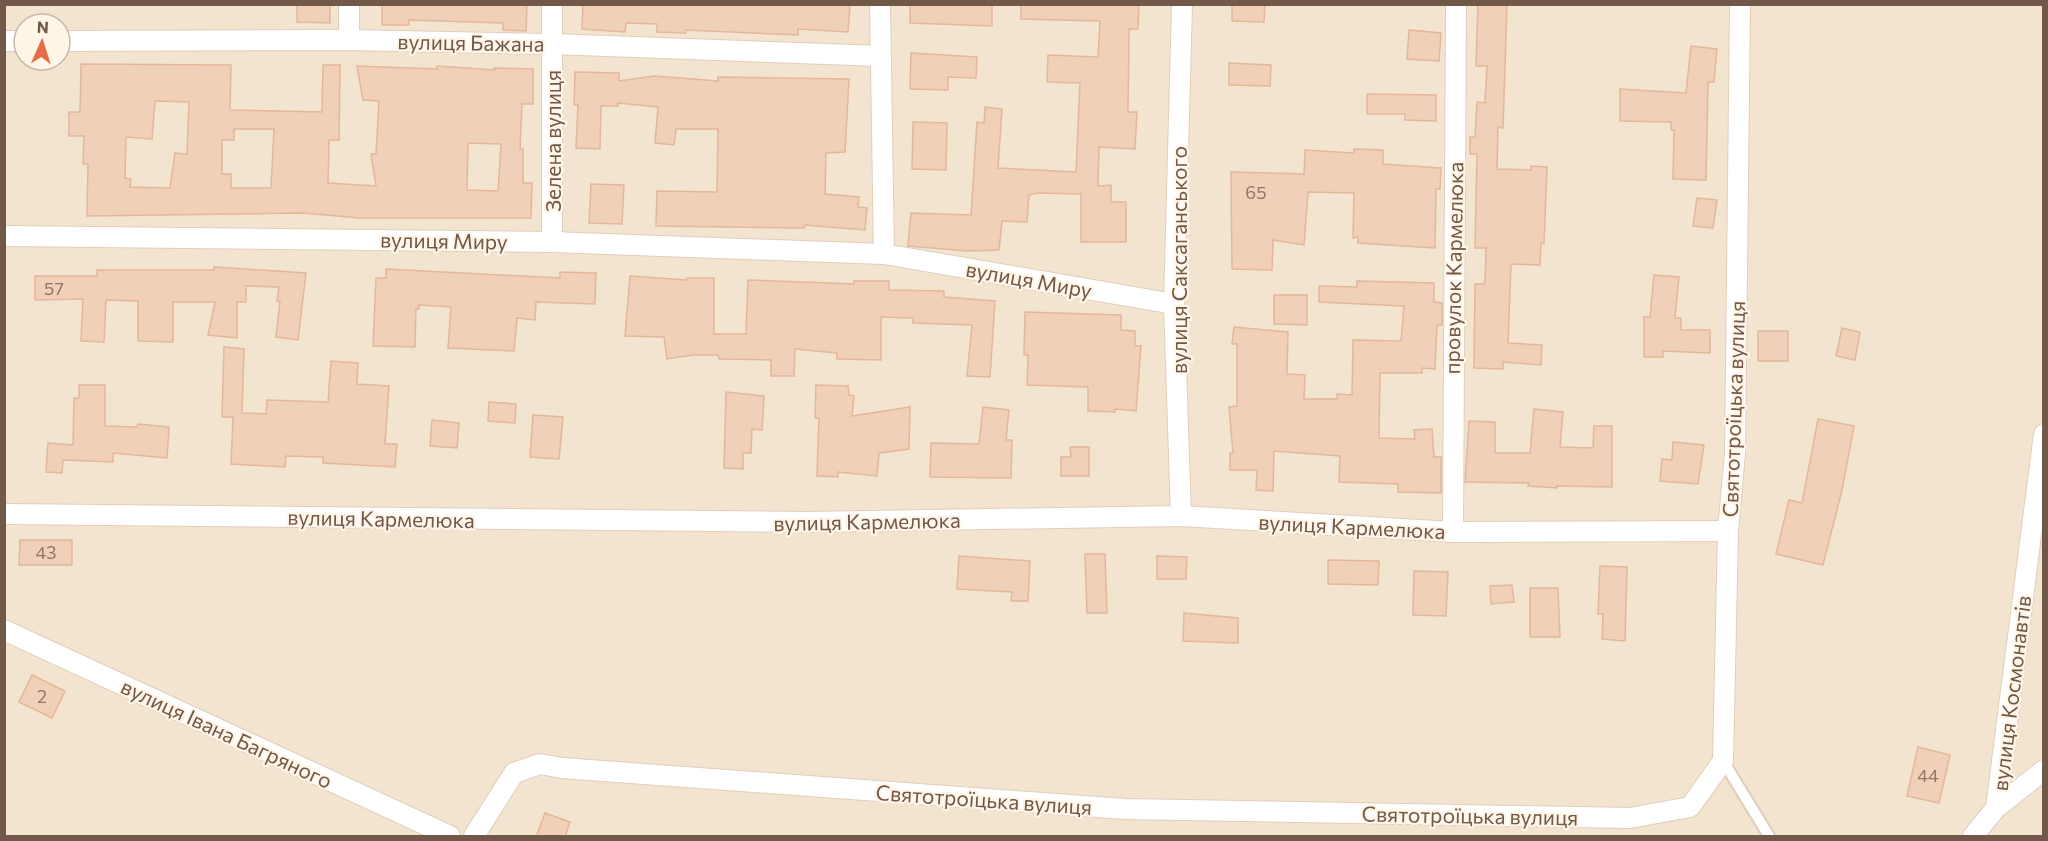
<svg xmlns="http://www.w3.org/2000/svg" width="2048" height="841" font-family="Commissioner,sans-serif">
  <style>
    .residential { fill: #f3e4d0; fill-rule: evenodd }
    .building { fill: #f1d0b9; stroke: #e3b79a; stroke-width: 1.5; fill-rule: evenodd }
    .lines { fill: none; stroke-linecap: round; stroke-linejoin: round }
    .lane-casing { stroke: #e0cebd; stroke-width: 14 }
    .street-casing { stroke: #e0cebd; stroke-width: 22 }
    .lane { stroke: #fff; stroke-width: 10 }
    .street { stroke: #fff; stroke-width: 20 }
    .labels { text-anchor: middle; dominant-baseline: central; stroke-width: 4.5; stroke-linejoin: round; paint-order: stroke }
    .number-label { font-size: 18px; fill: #927665 }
    .street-label { font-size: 21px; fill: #725849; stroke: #fff6e7 }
  </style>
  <rect width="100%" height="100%" fill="#fcf2e1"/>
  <path class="residential" d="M5 5H2043V836H5ZM24 24H60V60H24Z"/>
  <g class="building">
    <polygon points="297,4 330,4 330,23 297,22"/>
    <polygon points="382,4 527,4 526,31 503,30 503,23 409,20 409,25 382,25"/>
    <polygon points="583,4 850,4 848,32 798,29 798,35 686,30 686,33 657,32 657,24 626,23 625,32 582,29"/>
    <polygon points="910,4 992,4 992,26 910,23"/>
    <polygon points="1021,4 1139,4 1138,29 1129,29 1128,112 1137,112 1135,149 1099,147 1098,186 1111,185 1111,202 1126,202 1126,242 1081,242 1081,194 1037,193 1029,195 1027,222 1002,221 999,250 968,251 908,246 911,213 971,215 977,122 984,123 985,107 1002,109 998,168 1076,172 1080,83 1047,82 1048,55 1098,57 1100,21 1021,19"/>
    <polygon points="1232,4 1265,4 1264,22 1232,21"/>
    <polygon points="1478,4 1507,4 1503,128 1498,127 1497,169 1531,170 1531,166 1547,167 1544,243 1541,243 1540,265 1511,264 1508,343 1542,345 1541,365 1503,362 1503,369 1474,368 1475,284 1485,284 1486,248 1475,248 1477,154 1470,154 1470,137 1475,137 1477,102 1485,103 1487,66 1476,66"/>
    <polygon points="1409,30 1441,33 1439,61 1407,59"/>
    <polygon points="1691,46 1717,49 1714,82 1708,82 1706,180 1673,179 1674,130 1671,130 1671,122 1620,121 1620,89 1686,93"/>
    <polygon points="911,53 977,57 976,78 948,77 948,90 910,89"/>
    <polygon points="1229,63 1271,65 1270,86 1229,85"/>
    <path d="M81 64 231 65 230 110 322 112 323 65H340L339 140H329L328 183 376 186 371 154H376L379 101 363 100 357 66 437 69V66L494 70V68L533 69V104H522L520 149H523V183H532L531 218H360L302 213 87 216 88 164H83L84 136H69V112H80ZM155 101 189 102 187 154 175 153 170 188 130 187 131 179 125 178 126 137 152 139ZM234 129H274L271 188H231V174H222V140H234ZM468 143 501 144 498 191 467 190Z"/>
    <polygon points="575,72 619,73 619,81 654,76 718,81 718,77 849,79 845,152 826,153 825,194 859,197 858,207 867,208 865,230 805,225 804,228 656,226 657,191 717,192 718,129 676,129 674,145 655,143 658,107 618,103 618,106 601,106 600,149 576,148 578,105 574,105"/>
    <polygon points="1367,94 1436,95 1436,121 1405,120 1405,114 1367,114"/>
    <polygon points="913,122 947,123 946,170 912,169"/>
    <polygon points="1354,149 1383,150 1383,164 1441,168 1440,189 1436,189 1435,248 1358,243 1358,237 1353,238 1354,193 1308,192 1304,245 1273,240 1272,270 1232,269 1231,172 1304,174 1305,150 1354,153"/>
    <polygon points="591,184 624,185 622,224 589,223"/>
    <polygon points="1697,198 1717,200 1713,228 1693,226"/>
    <polygon points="214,267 306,273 298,340 276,337 280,301 277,301 279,287 246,286 246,302 237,302 237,338 208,335 215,302 173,302 173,342 138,341 138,301 106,300 104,342 81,341 83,299 35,300 35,276 97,276 97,270 214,270"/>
    <polygon points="386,269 560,278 560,272 596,273 595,304 536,302 535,320 517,318 514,351 448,348 451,307 419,305 419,309 416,309 415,347 373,346 376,278 386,278"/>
    <polygon points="1654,275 1679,277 1675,318 1681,318 1681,330 1710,330 1710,353 1663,351 1663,357 1644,357 1644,317 1650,317"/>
    <polygon points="630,276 687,280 687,278 714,278 714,334 746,334 748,280 854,284 854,281 889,281 889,290 944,291 944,297 995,301 990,377 967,376 972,325 913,323 913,318 881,317 881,360 837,359 837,353 795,349 794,376 771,376 771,360 719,359 718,355 693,355 667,359 664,337 625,336"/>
    <polygon points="1357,281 1434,283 1434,302 1442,303 1442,325 1437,325 1435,369 1422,368 1422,373 1380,373 1379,438 1415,439 1414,430 1432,429 1434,457 1441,457 1441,493 1398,492 1398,484 1339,482 1340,456 1274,451 1273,491 1256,490 1257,470 1230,470 1230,453 1233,453 1229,407 1237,406 1237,344 1232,344 1234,327 1288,332 1287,374 1305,375 1304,399 1337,399 1337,394 1352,395 1353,340 1401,341 1404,306 1319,302 1319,286 1357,287"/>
    <polygon points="1274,295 1307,295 1307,325 1274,324"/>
    <polygon points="1025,312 1121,315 1121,330 1135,331 1135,346 1141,346 1136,411 1115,409 1115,412 1088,411 1088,387 1027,385 1028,355 1024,355"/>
    <polygon points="1842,328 1860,332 1855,360 1836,356"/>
    <rect x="1758" y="331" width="30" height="30"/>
    <polygon points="224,347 244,349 242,413 266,414 267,400 328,402 331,361 358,363 357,384 389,386 385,444 397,444 395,467 323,463 323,457 286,456 285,467 231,464 233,417 222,417"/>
    <polygon points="79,385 105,385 105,426 137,427 138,424 169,427 167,458 113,453 113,462 63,460 62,473 46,472 48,443 73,445 74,398 79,398"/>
    <polygon points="816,385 848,386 849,395 854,396 852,416 910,407 909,449 879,453 877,476 838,472 838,477 817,476 819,418 815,418"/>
    <polygon points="726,392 764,396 762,430 752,429 751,453 743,453 743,469 724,468"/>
    <polygon points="489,402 516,404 515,423 488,421"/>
    <polygon points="983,407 1009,410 1006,440 1012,440 1011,478 930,477 931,443 979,444"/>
    <polygon points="1534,409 1563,412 1560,447 1593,448 1594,426 1612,426 1612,487 1557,486 1557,488 1528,486 1529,483 1465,482 1469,421 1495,422 1495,453 1530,453"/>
    <polygon points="533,415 563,417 559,459 530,457"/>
    <polygon points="1818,419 1854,426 1842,490 1823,565 1776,554 1789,500 1802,503"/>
    <polygon points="432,420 459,423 457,448 430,446"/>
    <polygon points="1673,442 1704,445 1698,484 1660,481 1662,459 1672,460"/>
    <polygon points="1070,447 1089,447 1089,476 1061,476 1061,457 1071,457"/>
    <polygon points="20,540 72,540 72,565 19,565"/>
    <polygon points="1085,554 1105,554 1107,613 1087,613"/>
    <polygon points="959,556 1030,561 1028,601 1011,601 1012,592 957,589"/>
    <polygon points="1157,556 1187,557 1186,579 1157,579"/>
    <polygon points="1328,560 1379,561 1378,585 1328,584"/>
    <polygon points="1600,566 1627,567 1625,641 1602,639 1603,614 1598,614"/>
    <polygon points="1414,571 1448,572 1446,616 1413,615"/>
    <polygon points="1512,585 1514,602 1491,604 1490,586"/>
    <polygon points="1530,588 1558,588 1560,637 1530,637"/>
    <polygon points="1184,613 1238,618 1238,643 1183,641"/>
    <polygon points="32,675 65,691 52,718 19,702"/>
    <polygon points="1918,747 1950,755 1939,803 1907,796"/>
    <polygon points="545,813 570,822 565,837 536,837"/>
  </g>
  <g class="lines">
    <g class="lane-casing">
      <polyline id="lane" points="1723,761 1769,836"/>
    </g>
    <g class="street-casing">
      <g id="street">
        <polyline points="880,4 884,254"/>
        <polyline points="349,40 349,4"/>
        <polyline points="4,41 24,41"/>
        <polyline points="60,41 349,40 552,44 881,56"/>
        <polyline points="4,236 552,242 884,254 1174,304"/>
        <polyline points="552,242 552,4"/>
        <polyline points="4,514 808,522 1181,516 1453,532 1728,531"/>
        <polyline points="1181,516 1174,304 1182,4"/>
        <polyline points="1453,532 1456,4"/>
        <polyline points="4,630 450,836"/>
        <polyline points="1996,808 2044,770"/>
        <polyline points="474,836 514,773 540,764 562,768 1125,809 1630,818 1690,807 1723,761 1728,531 1735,453 1740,4"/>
        <polyline points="1973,836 1996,808 2044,434"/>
      </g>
    </g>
    <use href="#lane" class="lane"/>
    <use href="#street" class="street"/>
  </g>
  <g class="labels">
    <g class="number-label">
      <text x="1256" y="192">65</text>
      <text x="54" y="288">57</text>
      <text x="46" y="552">43</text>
      <text x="42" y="696">2</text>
      <text x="1928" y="775">44</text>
    </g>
    <g class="street-label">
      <text transform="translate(471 42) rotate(1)">вулиця Бажана</text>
      <text transform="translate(552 141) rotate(-90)">Зелена вулиця</text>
      <text transform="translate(444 240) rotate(1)">вулиця Миру</text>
      <text transform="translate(1178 260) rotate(-90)">вулиця Саксаганського</text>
      <text transform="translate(1453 268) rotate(-89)">провулок Кармелюка</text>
      <text transform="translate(1029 279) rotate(10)">вулиця Миру</text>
      <text transform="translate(1733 409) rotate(-88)">Святотроїцька вулиця</text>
      <text transform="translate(381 518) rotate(1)">вулиця Кармелюка</text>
      <text transform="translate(867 521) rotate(-1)">вулиця Кармелюка</text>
      <text transform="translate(1352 526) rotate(3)">вулиця Кармелюка</text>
      <text transform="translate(2011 693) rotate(-83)">вулиця Космонавтів</text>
      <text transform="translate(227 733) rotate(25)">вулиця Івана Багряного</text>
      <text transform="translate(984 799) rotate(4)">Святотроїцька вулиця</text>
      <text transform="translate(1470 815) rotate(1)">Святотроїцька вулиця</text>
    </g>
  </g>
  <rect width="2048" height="841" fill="none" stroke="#725849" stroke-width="12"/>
  <g transform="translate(42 42) rotate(3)"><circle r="28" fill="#fff6e7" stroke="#c7b7a8" stroke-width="1.5"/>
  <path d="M0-4.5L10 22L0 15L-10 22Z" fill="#e56d47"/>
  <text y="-9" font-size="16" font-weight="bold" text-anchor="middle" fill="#725849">N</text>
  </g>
</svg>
